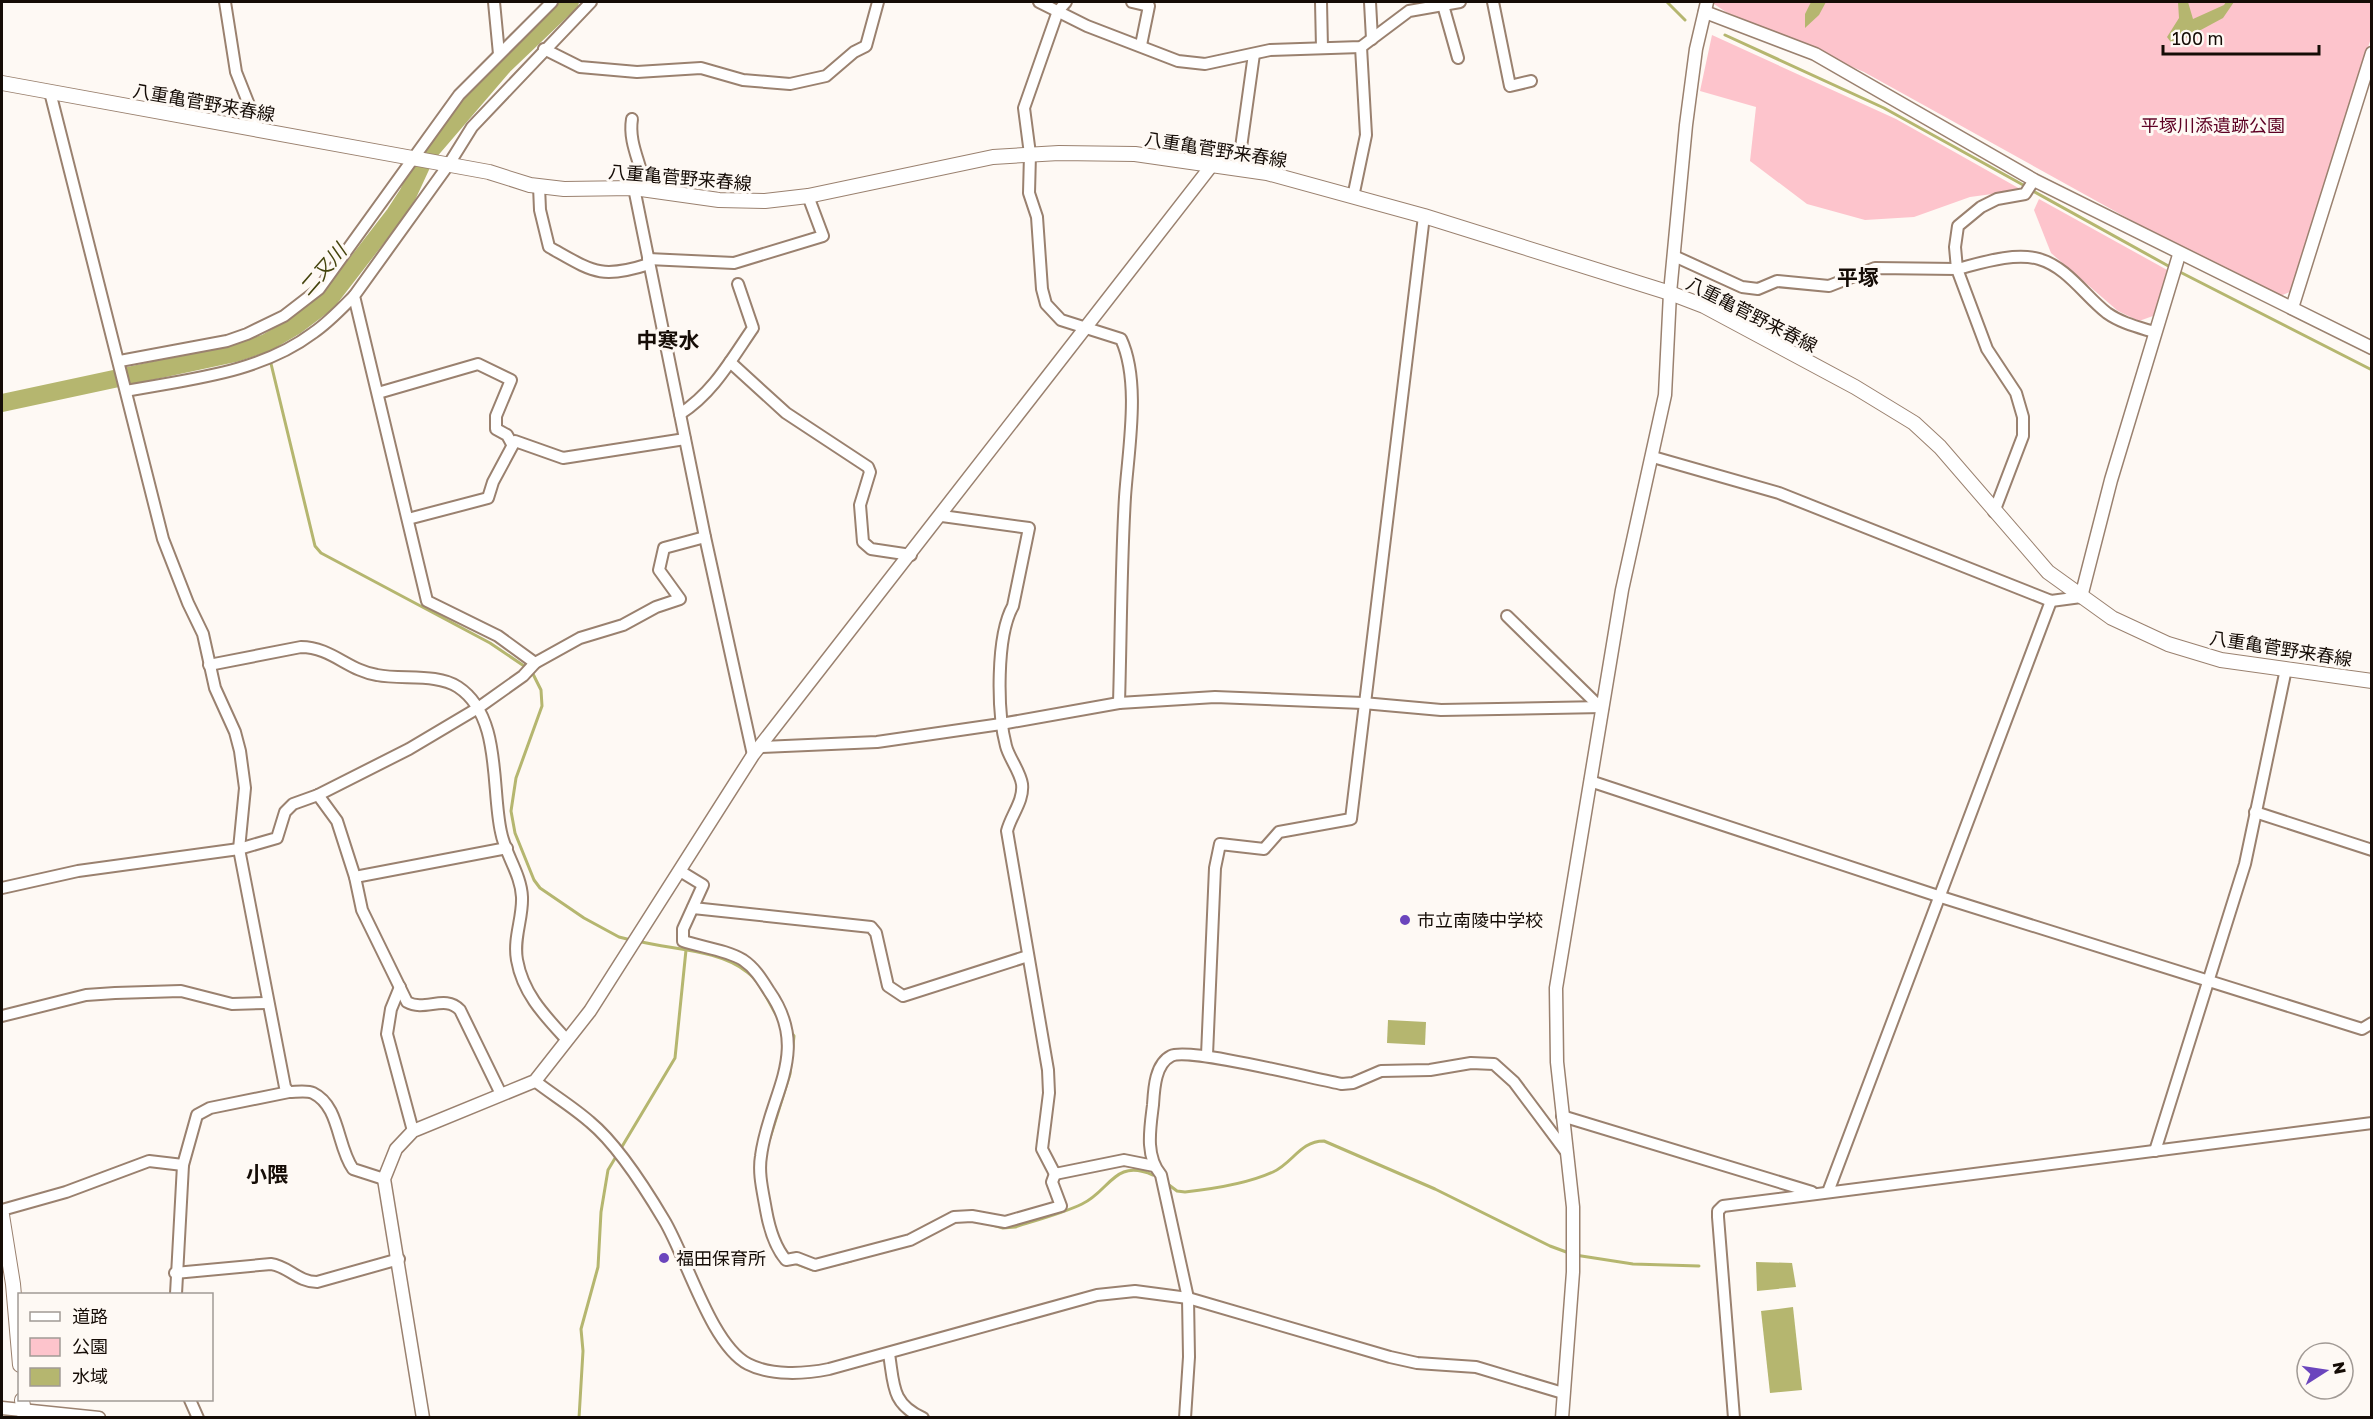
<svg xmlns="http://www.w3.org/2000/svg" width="2373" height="1419" font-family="'Golos Text','Noto Sans JP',sans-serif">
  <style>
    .green { fill: #fdc4cc }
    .water { fill: #b5b66f }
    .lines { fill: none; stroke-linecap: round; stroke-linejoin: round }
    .stream { stroke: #b5b66f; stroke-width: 3 }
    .river { stroke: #b5b66f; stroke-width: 18 }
    .minor-casing { stroke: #9a816f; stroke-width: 14 }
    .tertiary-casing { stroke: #9a816f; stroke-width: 15 }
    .secondary-casing { stroke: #9a816f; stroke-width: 16 }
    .minor { stroke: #fff; stroke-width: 10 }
    .tertiary { stroke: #fff; stroke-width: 12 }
    .secondary { stroke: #fff; stroke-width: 14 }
    .poi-dot { fill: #6b45bd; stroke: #fef9f4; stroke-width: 2 }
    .labels { text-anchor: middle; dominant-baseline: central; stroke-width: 6; stroke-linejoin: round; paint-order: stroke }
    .street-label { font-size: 18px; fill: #150c06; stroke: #fef9f4 }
    .park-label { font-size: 18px; fill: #5d0023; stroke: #fef9f4 }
    .poi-label { font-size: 18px; fill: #150c06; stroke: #fef9f4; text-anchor: start }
    .water-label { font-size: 20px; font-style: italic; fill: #45440d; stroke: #fef9f4 }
    .quarter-label { font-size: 21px; font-weight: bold; fill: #150c06; stroke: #fef9f4 }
  </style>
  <rect width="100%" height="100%" fill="#fef9f4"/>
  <g class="green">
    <polygon points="1714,2 2371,2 2372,35 2290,292 2280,296 2194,255 1864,72 1726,12 1714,4"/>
    <polygon points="1712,35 1896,119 2022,190 1970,197 1914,217 1865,220 1807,204 1750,161 1756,107 1700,91"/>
    <polygon points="2039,199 2169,271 2153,316 2139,321 2118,311 2051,253 2034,210"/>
  </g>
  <g class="water">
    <polygon points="1811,2 1826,2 1819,15 1805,28 1805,14"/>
    <polygon points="2178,2 2188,2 2193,19 2224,5 2226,2 2234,2 2223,18 2173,45 2167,37 2179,18"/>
    <polygon points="1388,1020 1426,1022 1425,1045 1387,1043"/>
    <polygon points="1756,1262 1792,1263 1796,1287 1757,1291"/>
    <polygon points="1793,1307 1802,1390 1770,1393 1761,1311"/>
  </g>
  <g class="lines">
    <g class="stream">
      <polyline points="1667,2 1685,20"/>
      <polyline points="1725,35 1884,108 2025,186"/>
      <polyline points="2031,190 2172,268"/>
      <polyline points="2178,271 2372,370"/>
      <polyline points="266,343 315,546 321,553 490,643 527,668"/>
      <polyline points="532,672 541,690 542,706 516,778 511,811 515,833 534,880 540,888 584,918 619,937 631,940"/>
      <path d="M638 941C672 950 718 949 747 972 761 982 769 1004 778 1018"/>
      <polyline points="770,1138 790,1074 794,1036 791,1032"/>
      <path d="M1169 1185 1177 1191 1185 1192C1213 1189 1247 1184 1273 1172 1293 1163 1300 1141 1324 1141L1435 1189 1550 1246 1569 1253"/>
      <path d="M989 1224 1003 1228 1015 1227C1037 1220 1061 1214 1082 1204 1110 1191 1114 1158 1153 1175"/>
      <polyline points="1575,1255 1633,1264 1699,1266"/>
      <polyline points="794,1263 813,1270 851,1261"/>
      <polyline points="579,1418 583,1351 581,1329 598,1267 601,1212 608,1170 675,1058 686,950"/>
    </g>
    <polyline class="river" points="2,403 235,353 266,343 295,326 327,302 395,214 408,194 425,157 504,65 570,2"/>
    <g class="minor-casing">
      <g id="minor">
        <polyline points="225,2 236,72 259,130"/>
        <polyline points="494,2 499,54"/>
        <polyline points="1039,2 1087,26 1178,61 1205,64 1270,50 1361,47 1409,11 1460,2"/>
        <path d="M1066 2 1058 11 1024 108 1030 154 1029 193 1037 217 1042 289 1046 304 1061 320 1121 339C1141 382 1128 451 1125 497 1121 565 1121 634 1119 703"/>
        <polyline points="1132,2 1149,6 1141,45"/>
        <polyline points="1321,2 1322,48"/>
        <polyline points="1370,2 1372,39"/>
        <polyline points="1493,2 1510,86 1531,81"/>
        <polyline points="1443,5 1458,58"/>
        <polyline points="544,49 580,67 637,72 701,68 743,80 790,84 826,76 854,52 866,46 878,2"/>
        <path d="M50 92 163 539 188 603 203 634 215 688 235 732 240 751 245 788 239 849 285 1087 289 1092C296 1092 307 1090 313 1093 340 1106 337 1147 353 1169L384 1179"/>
        <path d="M632 119C628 144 642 164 645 189"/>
        <polyline points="1238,169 1254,54"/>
        <path d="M2034 180 2025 194 1997 199 1981 207 1958 226 1955 247 1957 269C1981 263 2014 252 2039 259 2067 267 2085 296 2107 313 2121 323 2138 327 2154 332"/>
        <path d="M539 186 540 210 549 247C592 271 600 280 649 264"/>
        <polyline points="634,188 705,537 753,755"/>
        <polyline points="1353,197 1366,135 1361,47"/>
        <polyline points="1674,256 1742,287 1758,289 1777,281 1829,286 1875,268 1957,269 1987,349 2016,393 2023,417 2023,436 1994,512"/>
        <polyline points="648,259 734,263 823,236 808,196"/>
        <polyline points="120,361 227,341 247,334 284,316 319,289 459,95 552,2"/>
        <polyline points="730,362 786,413 868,467 870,472 860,505 863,542 871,549 911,555"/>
        <path d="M126 391C189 379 260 373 313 333 328 323 341 309 354 296"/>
        <polyline points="378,393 478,364 511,380 496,416 496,429 507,435 512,444"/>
        <path d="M680 414C713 393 731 360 753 328L738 284"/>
        <polyline points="1653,457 1779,493 2051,601 2081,597"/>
        <path d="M942 516 1029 528 1013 606C996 636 997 712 1006 746 1009 758 1020 771 1022 784 1024 801 1011 815 1007 831L1048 1070 1049 1093 1042 1149 1055 1174 1124 1160 1154 1166"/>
        <polyline points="408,519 488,498 493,482 515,441 563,458 685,439"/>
        <polyline points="1507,616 1600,707"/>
        <polyline points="535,663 498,636 427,601 354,296 449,164 472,127 591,2"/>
        <path d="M209 665 301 647C331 647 349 671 377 675 402 680 437 673 458 687 502 716 491 788 501 832 505 854 521 874 522 897 523 918 513 938 517 960 523 994 545 1016 567 1040"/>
        <polyline points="761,747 877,742 1001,724 1119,703 1215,697 1363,703 1441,710 1603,707"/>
        <polyline points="1590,781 1941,897 2362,1029 2372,1023"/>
        <path d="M318 795 337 821 355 877 362 910 407 1002C425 1012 445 994 460 1010L501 1094"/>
        <polyline points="2255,812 2372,850"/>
        <path d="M680 871 703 885 683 929V941C701 947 727 950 743 960 755 968 762 980 769 991 812 1052 769 1094 761 1156 758 1174 763 1192 766 1210 769 1227 774 1246 786 1260L797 1258 815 1265 910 1240 954 1217 972 1216 1005 1222 1061 1206 1052 1182 1055 1174"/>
        <polyline points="355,877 507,848"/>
        <polyline points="2,888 78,871 239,849 277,838 285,812 293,804 318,795 409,749 478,708 523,676 535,663 580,638 623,625 656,607 680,599 659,570 664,548 705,537"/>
        <polyline points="693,908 871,927 876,933 888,986 903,996 1028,956"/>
        <polyline points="400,987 391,1009 387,1034 413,1131"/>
        <polyline points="2,1016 86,995 115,993 181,991 232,1004 267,1003"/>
        <polyline points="1207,1055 1215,868 1220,844 1264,849 1279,832 1351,819 1424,216"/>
        <path d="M535 1081C553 1095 573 1107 590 1122 618 1145 645 1188 664 1220 686 1256 711 1345 748 1364 771 1376 805 1374 829 1369L1097 1295 1135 1291 1188 1298 1390 1357 1417 1363 1476 1367 1563 1393"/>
        <polyline points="1562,1116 1812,1192"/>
        <polyline points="2155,1151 2245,864 2286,669"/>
        <polyline points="1828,1192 2051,601"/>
        <polyline points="2,1210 66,1192 149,1161 183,1165"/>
        <path d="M175 1273 271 1264C288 1266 298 1282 317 1282L399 1259"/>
        <polyline points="176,1294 183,1165 197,1115 210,1108 289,1092"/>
        <path d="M889 1354C894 1384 891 1404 923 1418"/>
        <polyline points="190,1400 198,1418"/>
        <path d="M1185 1418 1189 1357 1188 1298 1161 1175C1145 1156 1150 1129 1153 1105 1154 1089 1155 1064 1171 1056 1189 1047 1314 1079 1342 1084L1353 1083 1381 1071 1430 1070 1471 1063 1494 1064 1514 1082 1567 1153"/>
        <polyline points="1734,1418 1718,1217 1718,1211 1723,1206 2372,1123"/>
      </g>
    </g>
    <g class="tertiary-casing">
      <g id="tertiary">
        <polyline points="1705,12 1815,54 2034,180 2372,348"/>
        <polyline points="2292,308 2372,53"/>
        <polyline points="2081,597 2111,480 2179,255"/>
        <polyline points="2,1408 99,1418"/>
        <polyline points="423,1418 384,1179 396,1149 413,1131 535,1081 590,1011 753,755 1212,165"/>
        <polyline points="1562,1418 1573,1272 1573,1207 1557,1062 1556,988 1622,590 1665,395 1670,293 1686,125 1696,49 1707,2"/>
      </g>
    </g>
    <g class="secondary-casing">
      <g id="secondary">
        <polyline points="2,83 489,172 530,185 564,189 634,188 719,200 765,201 808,196 993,157 1059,153 1135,154 1267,173 1424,216 1670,293 1704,306 1855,387 1914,423 1940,447 2048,572 2112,618 2168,644 2221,660 2372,681"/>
        <polyline points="2,1215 13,1284 20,1365"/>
        <polyline points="22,1400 25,1418"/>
      </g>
    </g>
    <use href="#minor" class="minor"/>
    <use href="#tertiary" class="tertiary"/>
    <use href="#secondary" class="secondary"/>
  </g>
  <g class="poi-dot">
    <circle cx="1405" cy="920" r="6"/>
    <circle cx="664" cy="1258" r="6"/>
  </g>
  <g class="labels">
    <g class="street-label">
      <text transform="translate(204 102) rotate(10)">八重亀菅野来春線</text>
      <text transform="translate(1216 149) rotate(9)">八重亀菅野来春線</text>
      <text transform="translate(680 177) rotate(5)">八重亀菅野来春線</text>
      <text transform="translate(1752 314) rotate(27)">八重亀菅野来春線</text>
      <text transform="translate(2281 648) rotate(9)">八重亀菅野来春線</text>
    </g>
    <g class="park-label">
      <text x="2213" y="125">平塚川添遺跡公園</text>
    </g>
    <g class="poi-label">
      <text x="1417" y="920">市立南陵中学校</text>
      <text x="676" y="1258">福田保育所</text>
    </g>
    <g class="water-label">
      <text transform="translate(322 269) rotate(-49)">二又川</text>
    </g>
    <g class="quarter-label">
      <text x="1858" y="277">平塚</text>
      <text x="668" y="340">中寒水</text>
      <text x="267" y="1174">小隈</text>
    </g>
  </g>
  <rect width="2373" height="1419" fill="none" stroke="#150c06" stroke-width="6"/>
  <rect x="18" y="1293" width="195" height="108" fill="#fef9f4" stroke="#a19a95" stroke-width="1.5"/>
  <rect x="30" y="1312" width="30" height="9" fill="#ffffff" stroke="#a19a95" stroke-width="1.5"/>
  <text x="72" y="1323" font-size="18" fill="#150c06">道路</text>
  <rect x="30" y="1338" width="30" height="18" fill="#fdc4cc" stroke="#a19a95" stroke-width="1.5"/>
  <text x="72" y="1353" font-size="18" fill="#150c06">公園</text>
  <rect x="30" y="1368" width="30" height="18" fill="#b5b66f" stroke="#a19a95" stroke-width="1.5"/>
  <text x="72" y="1383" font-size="18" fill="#150c06">水域</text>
  <g transform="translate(2325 1371) rotate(78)"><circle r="28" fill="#fef9f4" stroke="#a19a95" stroke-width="1.5"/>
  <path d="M0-4.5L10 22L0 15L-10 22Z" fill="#6b45bd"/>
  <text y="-9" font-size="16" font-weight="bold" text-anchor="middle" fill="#150c06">N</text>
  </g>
  <path d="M2163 45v9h156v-9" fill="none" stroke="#150c06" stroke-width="3"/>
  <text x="2172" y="45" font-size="18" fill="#150c06" stroke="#fef9f4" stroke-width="4.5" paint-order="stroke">100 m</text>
</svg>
